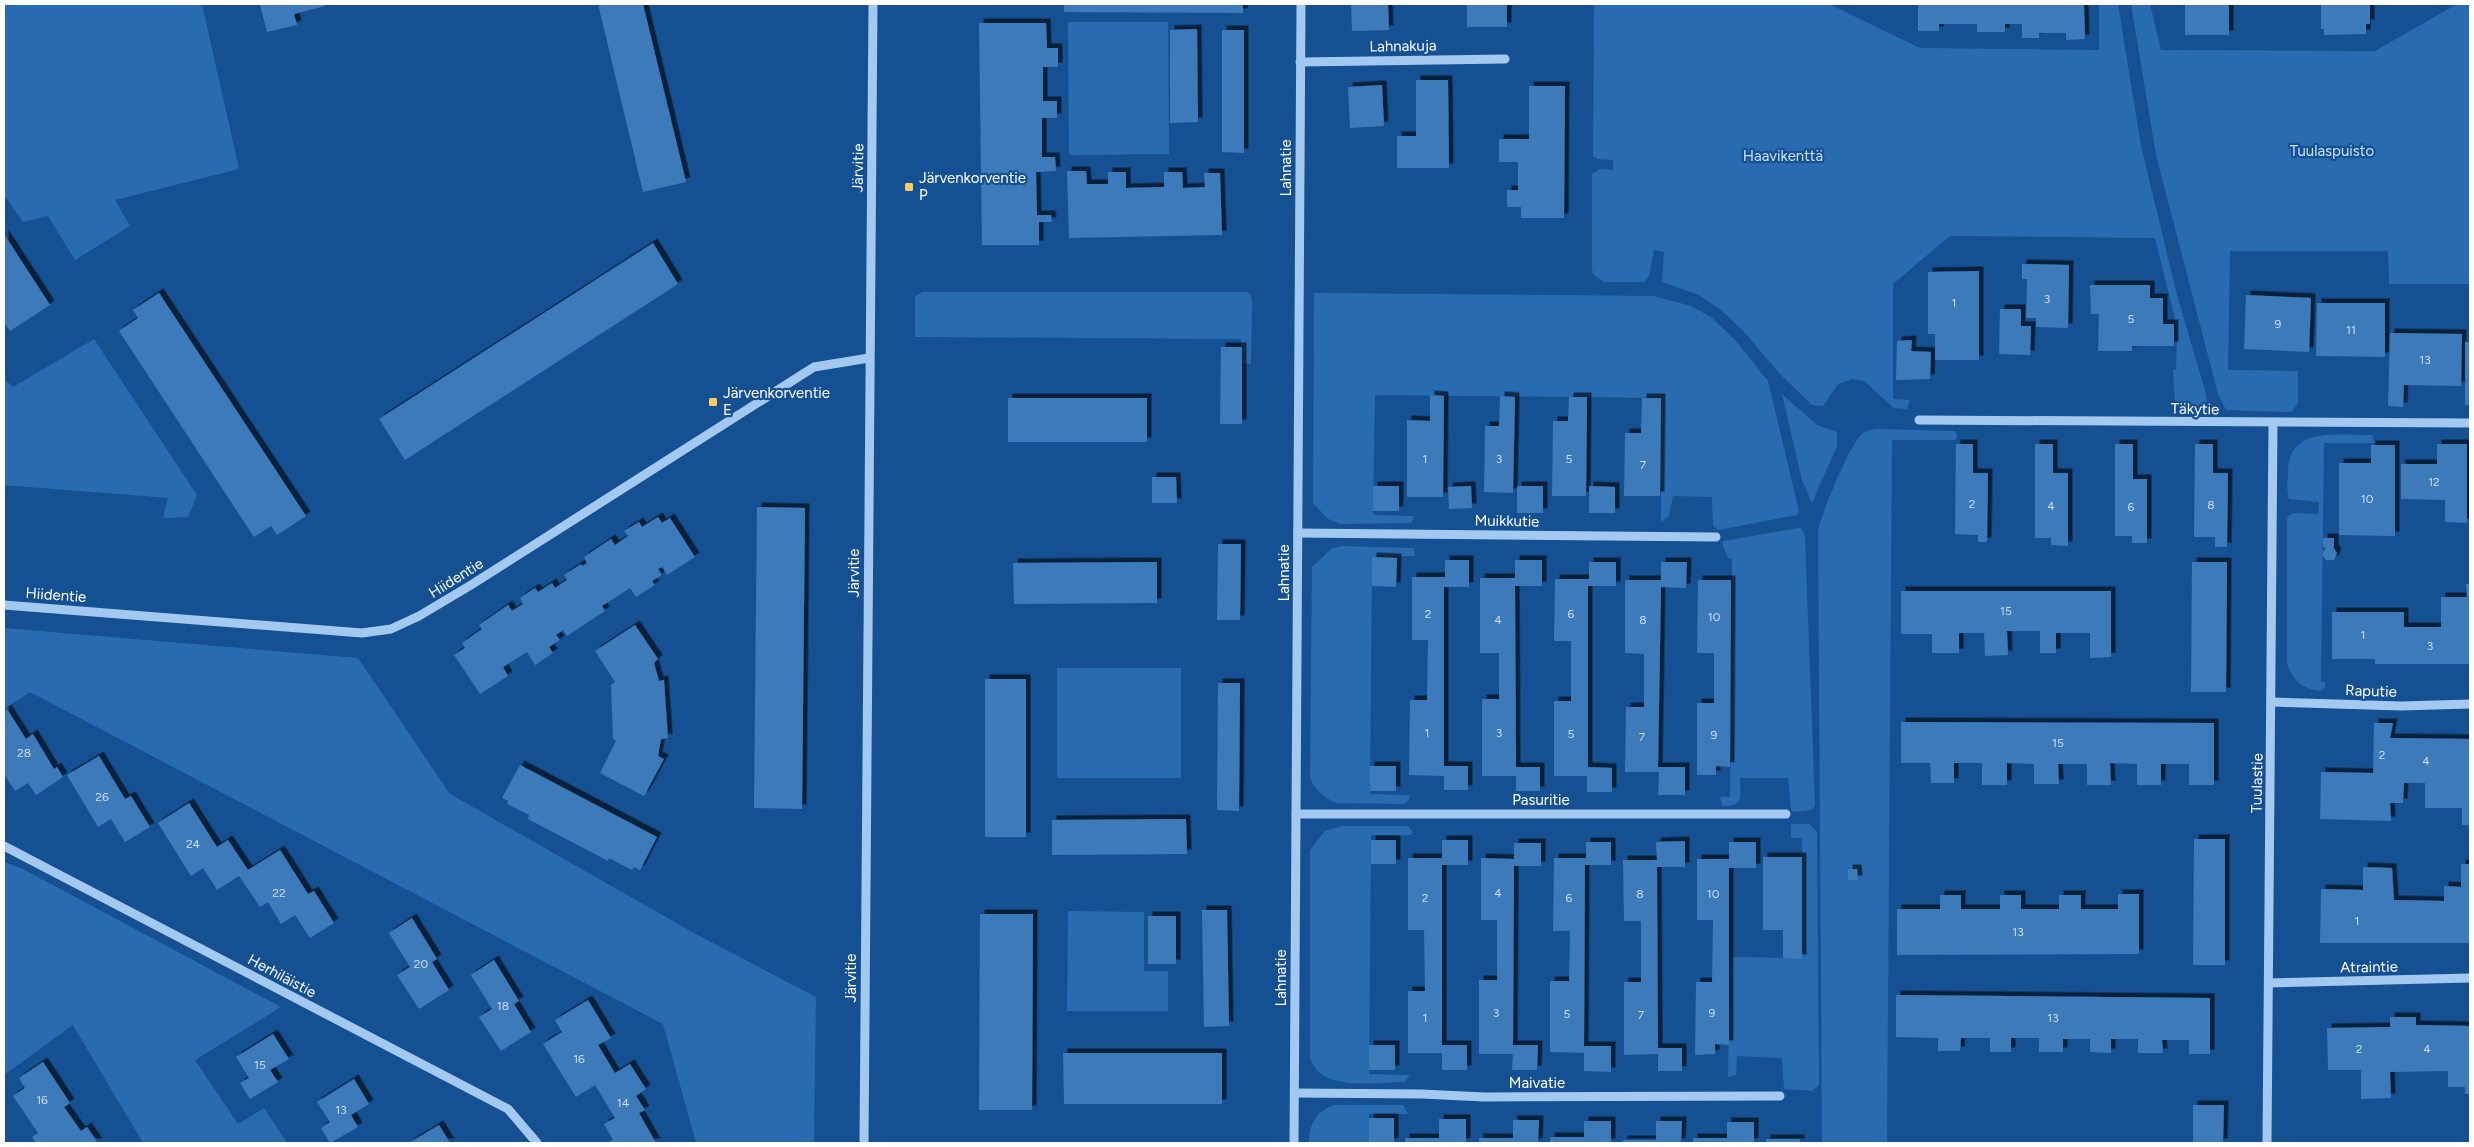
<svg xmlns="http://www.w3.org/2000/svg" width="2474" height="1147" font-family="Figtree,sans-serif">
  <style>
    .green { fill: #286bb1 }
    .building { fill: #3e7aba; filter: url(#shadow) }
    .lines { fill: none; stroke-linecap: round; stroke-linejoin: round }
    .minor { stroke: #a3c9f1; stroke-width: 9 }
    .poi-dot { fill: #ffcc63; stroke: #155092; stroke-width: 2 }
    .labels { text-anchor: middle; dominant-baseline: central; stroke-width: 4.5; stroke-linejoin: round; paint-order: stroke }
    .number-label { font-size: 12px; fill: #cfdeee }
    .street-label { font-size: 15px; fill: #fff; stroke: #155092 }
    .park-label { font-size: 15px; fill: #cae3fc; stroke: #155092 }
    .poi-label { font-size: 15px; fill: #fff; stroke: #155092; text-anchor: start }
  </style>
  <defs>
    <filter id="shadow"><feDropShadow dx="4.5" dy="-4.5" stdDeviation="0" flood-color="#0009"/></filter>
  </defs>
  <rect width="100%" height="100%" fill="#155092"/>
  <g class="green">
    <polygon points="4,4 202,4 239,169 115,200 130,226 75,260 48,216 23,222 4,195"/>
    <path d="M1594 4H1829L1920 48 2099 50V4H2118L2141 146 2177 295 2206 394 2207 406C2199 413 2182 413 2175 405L2173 370H2176L2177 327 2155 238 1950 236 1893 284V399L1910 400 1907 409 1894 408 1864 381 1852 379 1838 384 1823 406 1812 405 1779 373 1746 334 1720 309 1699 295 1662 282 1664 252 1654 250 1649 276 1644 282H1604L1593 274 1592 268V174L1600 169 1613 170V160L1597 159 1593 156Z"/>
    <polygon points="2131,4 2150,4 2161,50 2375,51 2457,4 2470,4 2470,284 2389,284 2388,251 2230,251 2228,370 2298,371 2298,403 2291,412 2226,410 2218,394 2156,155"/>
    <polygon points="1068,22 1168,22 1169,154 1069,155"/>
    <polygon points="922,292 1247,292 1251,295 1252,303 1251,364 1242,363 1241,339 915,337 915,297"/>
    <polygon points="1314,293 1654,296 1691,306 1711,317 1736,341 1768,381 1799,511 1797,515 1718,530 1713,525 1712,497 1673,496 1669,516 1661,522 1661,398 1375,395 1373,515 1414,516 1411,523 1341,524 1328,519 1313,503"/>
    <polygon points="94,339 197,495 188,517 163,518 168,498 4,485 4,379 13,387"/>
    <polygon points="1782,394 1817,425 1837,432 1837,446 1812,503 1802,480"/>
    <path d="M1877 429 1954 431 1957 435 1956 440H1892L1887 1143H1822L1818 530C1823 511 1848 447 1862 434 1867 430 1871 430 1877 429Z"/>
    <path d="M2372 435 2374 443H2324L2321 682H2325V688L2321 691C2303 690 2292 680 2287 663V517L2293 513 2318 514 2319 502 2289 499C2286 491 2288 480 2288 472 2288 425 2339 436 2372 435Z"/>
    <path d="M1798 528 1802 529 1805 537 1815 806 1811 810 1794 812 1791 810 1788 778H1740C1740 795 1745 807 1722 806L1720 797H1730L1732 559 1728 558 1722 543 1724 541Z"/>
    <path d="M1341 546 1414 548 1415 556 1372 557 1370 794 1410 795 1409 800 1403 804 1336 803C1325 798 1313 789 1310 777L1312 567 1331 549Z"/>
    <polygon points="4,628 358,658 450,794 694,933 816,997 814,1143 696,1143 663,1024 30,692 4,709"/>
    <rect x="1057" y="668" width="124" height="110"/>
    <polygon points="1791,824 1809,824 1817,832 1819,1085 1812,1091 1784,1089 1782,1058 1737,1056 1736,1075 1728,1077 1730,957 1802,958 1802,838 1791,838"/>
    <path d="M1342 826H1407L1412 830V835H1371V840L1369 1074 1410 1075 1405 1082C1377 1082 1319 1093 1310 1057V850L1325 831Z"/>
    <polygon points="4,862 21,868 281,1007 195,1060 238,1124 264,1108 287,1143 143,1143 73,1025 4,1075"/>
    <polygon points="1068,911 1144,912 1144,971 1168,971 1168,1011 1067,1011"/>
    <path d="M1334 1105H1403L1408 1114H1369V1143H1309C1309 1124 1316 1112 1334 1105Z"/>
  </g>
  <g class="building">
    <polygon points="265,4 324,4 325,6 294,14 297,25 267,32 260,5"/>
    <polygon points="598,4 643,4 686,182 643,192"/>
    <polygon points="1064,4 1243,4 1243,13 1064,12"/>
    <polygon points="1351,4 1388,4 1389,30 1352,31"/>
    <rect x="1467" y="4" width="40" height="23"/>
    <polygon points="1918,4 2084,4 2085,39 2066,40 2066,33 2039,33 2039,38 2022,38 2022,24 2005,24 2005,32 1977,32 1977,24 1939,24 1939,31 1918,31"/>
    <rect x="2185" y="4" width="44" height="31"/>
    <polygon points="2321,4 2370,4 2370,24 2366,24 2366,34 2324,35 2324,29 2321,29"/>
    <polygon points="979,23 1046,23 1047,48 1058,48 1058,67 1043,67 1043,101 1057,101 1057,118 1042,118 1042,157 1055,157 1056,171 1036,172 1037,215 1051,215 1052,222 1039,222 1039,245 982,245"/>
    <polygon points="1197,29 1198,122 1170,123 1170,30"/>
    <polygon points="1222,30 1244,30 1244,153 1222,152"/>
    <polygon points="1416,80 1448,80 1449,168 1397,168 1397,136 1416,136"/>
    <polygon points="1382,85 1384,126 1350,128 1348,87"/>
    <polygon points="1529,86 1565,86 1564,218 1521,218 1521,207 1507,207 1507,190 1518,190 1518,162 1499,162 1499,139 1529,139"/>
    <polygon points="1067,171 1086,171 1087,184 1108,184 1108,172 1126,172 1126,188 1164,187 1164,172 1182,172 1183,188 1205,187 1204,173 1220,173 1222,235 1069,238"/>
    <polygon points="4,234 50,305 10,331 4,322"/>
    <polygon points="653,243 678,284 405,460 379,419"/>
    <polygon points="2022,264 2069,265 2068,328 2036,327 2036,318 2026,318 2027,279 2022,279"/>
    <polygon points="1979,271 1979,360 1935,360 1935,334 1928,334 1928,272"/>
    <polygon points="2090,285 2150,285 2150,298 2163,298 2163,324 2174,324 2174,346 2132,346 2132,351 2098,351 2099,314 2091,314"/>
    <polygon points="159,293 306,516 277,535 271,526 254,537 119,331 138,318 133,310"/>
    <polygon points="2246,295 2311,298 2309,352 2244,349"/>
    <polygon points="2317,303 2385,303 2385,357 2316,356"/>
    <polygon points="2000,309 2021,309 2021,326 2031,326 2030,355 1999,354"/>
    <polygon points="2390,333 2462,334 2461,386 2404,385 2403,407 2388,406"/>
    <polygon points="1912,340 1911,351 1931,352 1930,379 1896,380 1897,341"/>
    <rect x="2465" y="342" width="5" height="63"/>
    <polygon points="1221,347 1242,347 1242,424 1220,424"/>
    <polygon points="1430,395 1444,396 1443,497 1407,497 1407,420 1430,421"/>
    <polygon points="1500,396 1515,397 1513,493 1484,492 1485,426 1499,426"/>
    <polygon points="1569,397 1587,397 1586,496 1552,496 1553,421 1568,421"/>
    <rect x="1008" y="398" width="139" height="44"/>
    <polygon points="1642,398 1661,398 1660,496 1624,496 1625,433 1641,433"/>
    <polygon points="1956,444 1973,444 1973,473 1988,473 1987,542 1978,542 1978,535 1955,534"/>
    <polygon points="2035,444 2053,444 2053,473 2068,473 2068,546 2051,545 2051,538 2035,538"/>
    <polygon points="2115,444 2133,444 2133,479 2147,479 2147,543 2132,543 2132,536 2115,536"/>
    <polygon points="2195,444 2213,444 2213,473 2228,473 2227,547 2215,547 2215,537 2194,537"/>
    <polygon points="2437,444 2467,444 2467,523 2445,522 2445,500 2401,499 2401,464 2437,464"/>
    <polygon points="2371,445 2395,445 2395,536 2339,535 2339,463 2371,463"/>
    <polygon points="1152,477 1176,477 1177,503 1152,503"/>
    <rect x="1373" y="486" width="26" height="25"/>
    <polygon points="1471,486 1472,508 1449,509 1448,487"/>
    <rect x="1517" y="486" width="26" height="27"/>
    <polygon points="1589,486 1615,487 1615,513 1589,513"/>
    <polygon points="757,507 805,508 802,809 754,808"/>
    <polygon points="658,517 662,523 670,518 695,557 667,575 662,567 658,569 662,575 652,581 655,585 636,597 630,588 602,606 605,611 567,636 563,630 556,635 560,640 549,647 553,653 535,665 527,652 503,667 508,676 480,694 454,655 465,648 462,643 482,629 479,625 508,605 512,611 523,604 520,598 535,588 538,592 552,583 555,588 567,580 564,575 581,564 582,566 587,563 584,557 611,539 615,545 628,536 624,531 639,522 642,527"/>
    <rect x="2323" y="538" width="11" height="9"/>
    <polygon points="1218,544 1241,544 1240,620 1217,620"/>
    <polygon points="2326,547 2333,547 2337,553 2334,560 2326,560 2322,554"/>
    <polygon points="1372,557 1397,558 1396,587 1372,586"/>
    <polygon points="1445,560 1469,560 1469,587 1444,587 1444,766 1468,766 1468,790 1444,790 1444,776 1409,775 1410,700 1427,700 1428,640 1412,640 1412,577 1445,577"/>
    <polygon points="1515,560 1542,560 1542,586 1515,586 1516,767 1540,767 1540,791 1516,791 1516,776 1482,776 1482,699 1499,699 1499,653 1480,653 1480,578 1515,578"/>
    <polygon points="1157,562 1157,603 1014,604 1013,563"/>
    <polygon points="1589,562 1616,562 1616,586 1588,586 1588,767 1612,768 1612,792 1587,792 1587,776 1554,776 1554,701 1571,701 1571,641 1554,641 1555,579 1589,579"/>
    <polygon points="1661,562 1687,562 1686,588 1661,587 1658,767 1685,767 1685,795 1658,795 1659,772 1625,772 1626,707 1644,707 1644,654 1625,653 1625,580 1661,580"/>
    <polygon points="2192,562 2227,562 2226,692 2191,692"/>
    <polygon points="1698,580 1731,580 1730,767 1716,766 1716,775 1697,775 1697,703 1714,703 1714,653 1697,653"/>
    <polygon points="2466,584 2470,584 2470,664 2375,664 2375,659 2332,659 2332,612 2404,612 2404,627 2441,627 2441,597 2467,597"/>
    <polygon points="1901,591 2111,591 2111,657 2090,658 2090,633 2056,633 2056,653 2040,653 2040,631 2007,631 2008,655 1985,656 1984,633 1959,633 1959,653 1932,653 1932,634 1901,634"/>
    <polygon points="635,625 658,659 654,663 659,681 664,680 668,738 661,739 658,756 664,759 644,796 600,773 616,741 613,738 611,685 615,682 595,651"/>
    <rect x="985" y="679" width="41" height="158"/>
    <polygon points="1218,683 1240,683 1239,811 1217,810"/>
    <polygon points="7,709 26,739 33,734 54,769 57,767 63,777 36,795 28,783 15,791 4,774 4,711"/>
    <polygon points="1901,722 2214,723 2214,785 2189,785 2189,764 2161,764 2161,785 2137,785 2137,764 2110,763 2111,785 2087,785 2087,764 2058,764 2059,784 2034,784 2034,764 2007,763 2007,785 1982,785 1982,763 1954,763 1954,783 1931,783 1930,763 1901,763"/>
    <polygon points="2374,723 2393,723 2390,738 2470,739 2470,825 2462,825 2462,808 2425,808 2425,783 2404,783 2403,803 2390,803 2391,821 2320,819 2321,772 2373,773"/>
    <polygon points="99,756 125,799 131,796 150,827 125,842 111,819 98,827 67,775"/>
    <polygon points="520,765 657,837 640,870 634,867 632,870 609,858 608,861 528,819 529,815 507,804 508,801 502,798"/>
    <rect x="1370" y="766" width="26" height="25"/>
    <polygon points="189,803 217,847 228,840 248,870 280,850 308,894 314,891 334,923 310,938 295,915 281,924 268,902 260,907 239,876 217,890 203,868 191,876 158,823"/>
    <polygon points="1186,819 1187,854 1052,855 1052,820"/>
    <polygon points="2194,839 2225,839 2225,965 2193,965"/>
    <rect x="1371" y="840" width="25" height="24"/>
    <polygon points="1442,840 1468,840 1468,865 1442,865 1442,1045 1467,1045 1467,1070 1442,1070 1442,1053 1408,1053 1408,991 1425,991 1424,930 1408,930 1408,858 1442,858"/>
    <polygon points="1685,841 1685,867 1657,867 1658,1048 1682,1048 1682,1071 1658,1071 1658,1054 1624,1055 1624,982 1641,982 1641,921 1624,921 1623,860 1657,860 1656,842"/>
    <polygon points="1586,842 1611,842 1611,865 1585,865 1584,1046 1611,1046 1611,1072 1584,1071 1584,1053 1550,1052 1550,981 1569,981 1570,931 1553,931 1554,858 1586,858"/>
    <polygon points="1729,842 1756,842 1756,868 1729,868 1729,1045 1715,1044 1715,1054 1695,1055 1696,982 1712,982 1713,920 1697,920 1697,859 1729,859"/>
    <polygon points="1514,843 1541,843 1541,866 1514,866 1513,1045 1538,1045 1537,1070 1512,1070 1513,1054 1479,1054 1479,980 1497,980 1497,920 1481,920 1481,858 1514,859"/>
    <polygon points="1763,857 1802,857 1802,959 1783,958 1783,930 1763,930"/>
    <polygon points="2461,864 2470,864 2470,943 2320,943 2321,889 2363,890 2363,867 2392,868 2394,900 2444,901 2444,886 2461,887"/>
    <polygon points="1848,869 1857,869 1858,880 1848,880"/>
    <polygon points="2118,894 2139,894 2139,954 1897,955 1897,909 1940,909 1940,895 1961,895 1961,909 2000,909 2000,895 2021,895 2021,909 2059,909 2059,895 2081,895 2081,909 2118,909"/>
    <polygon points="1202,910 1227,910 1229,1026 1204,1027"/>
    <polygon points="980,914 1033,914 1032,1110 979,1110"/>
    <rect x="1148" y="916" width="28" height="48"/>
    <polygon points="412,918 437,959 432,962 449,990 419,1009 397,975 410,967 389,933"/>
    <polygon points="494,960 519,1001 514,1004 531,1032 501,1051 479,1017 492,1009 471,975"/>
    <polygon points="1896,995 2210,998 2210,1054 2189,1054 2189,1040 2162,1040 2163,1053 2138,1053 2138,1039 2111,1039 2111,1053 2090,1052 2090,1039 2063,1039 2063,1052 2039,1052 2039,1038 2011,1038 2011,1052 1990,1052 1990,1038 1961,1038 1960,1051 1938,1051 1938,1038 1896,1037"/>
    <polygon points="588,1000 611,1038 598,1045 615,1073 630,1064 646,1089 636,1096 645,1110 639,1113 656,1143 607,1143 613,1140 604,1124 615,1118 595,1085 576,1097 543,1044 562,1032 555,1020"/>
    <polygon points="2390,1017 2416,1017 2416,1025 2470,1026 2470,1094 2465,1094 2465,1087 2448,1087 2448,1071 2390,1072 2391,1098 2361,1099 2361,1070 2328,1070 2327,1028 2390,1027"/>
    <polygon points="273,1034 289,1059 270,1070 278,1082 250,1099 240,1083 249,1078 236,1057"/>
    <rect x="1369" y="1045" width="26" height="25"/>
    <polygon points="1063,1053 1222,1053 1222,1104 1064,1104"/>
    <polygon points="43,1062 70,1103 64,1107 81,1131 87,1127 98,1143 36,1143 32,1137 38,1133 13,1096 25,1088 19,1078"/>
    <polygon points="354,1079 369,1104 351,1115 358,1127 330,1143 321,1128 330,1122 317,1102"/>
    <polygon points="2193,1105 2224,1105 2223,1143 2193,1143"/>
    <rect x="1369" y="1118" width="25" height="25"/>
    <polygon points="1439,1119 1466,1119 1466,1143 1405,1143 1405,1138 1439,1138"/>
    <polygon points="1513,1120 1539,1120 1538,1143 1479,1143 1479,1138 1513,1138"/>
    <polygon points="1584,1121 1611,1121 1611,1143 1550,1143 1550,1137 1584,1137"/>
    <polygon points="1656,1121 1682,1121 1681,1143 1623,1143 1623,1140 1656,1140"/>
    <polygon points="1727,1122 1754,1122 1754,1143 1693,1143 1693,1138 1727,1138"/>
    <polygon points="439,1125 450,1143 409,1143"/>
    <rect x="1766" y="1139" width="34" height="4"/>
  </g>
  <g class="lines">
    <g class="minor">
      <polyline points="1300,62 1505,59"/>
      <polyline points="1919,420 2470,423"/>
      <polyline points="1298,533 1716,537"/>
      <polyline points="4,605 362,633 391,629 419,616 471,585 814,367 869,358"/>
      <polyline points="2272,702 2401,706 2470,704"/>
      <polyline points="1296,814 1786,814"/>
      <polyline points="4,846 508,1109 537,1143"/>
      <polyline points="2269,983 2470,978"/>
      <polyline points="1295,1093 1422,1094 1484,1097 1780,1096"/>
      <polyline points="864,1143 873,4"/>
      <polyline points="1294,1143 1301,4"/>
      <polyline points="2267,1143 2273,423"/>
    </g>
  </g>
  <g class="poi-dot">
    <rect x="904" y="182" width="10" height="10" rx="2.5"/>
    <rect x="708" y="397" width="10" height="10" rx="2.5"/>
  </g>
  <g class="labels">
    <g class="number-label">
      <text x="2047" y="299">3</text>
      <text x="1954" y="303">1</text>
      <text x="2131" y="319">5</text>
      <text x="2278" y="324">9</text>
      <text x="2351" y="330">11</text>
      <text x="2425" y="360">13</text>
      <text x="1425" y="459">1</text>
      <text x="1499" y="459">3</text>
      <text x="1569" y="459">5</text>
      <text x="1643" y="465">7</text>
      <text x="2434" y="482">12</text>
      <text x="2367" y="499">10</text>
      <text x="1972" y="504">2</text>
      <text x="2211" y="505">8</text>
      <text x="2051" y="506">4</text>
      <text x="2131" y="507">6</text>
      <text x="2006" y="611">15</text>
      <text x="1428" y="614">2</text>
      <text x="1571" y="614">6</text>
      <text x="1714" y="617">10</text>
      <text x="1498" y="620">4</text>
      <text x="1643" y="620">8</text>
      <text x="2363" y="635">1</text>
      <text x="2430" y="646">3</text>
      <text x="1427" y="733">1</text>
      <text x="1499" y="733">3</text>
      <text x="1571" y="734">5</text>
      <text x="1714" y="735">9</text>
      <text x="1642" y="737">7</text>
      <text x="2058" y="743">15</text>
      <text x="24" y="753">28</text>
      <text x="2382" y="755">2</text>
      <text x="2426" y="761">4</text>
      <text x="102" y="797">26</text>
      <text x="193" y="844">24</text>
      <text x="279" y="893">22</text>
      <text x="1498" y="893">4</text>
      <text x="1640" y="894">8</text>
      <text x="1713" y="894">10</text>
      <text x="1425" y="898">2</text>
      <text x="1569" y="898">6</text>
      <text x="2357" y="921">1</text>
      <text x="2018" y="932">13</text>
      <text x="421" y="964">20</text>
      <text x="503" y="1006">18</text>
      <text x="1496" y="1013">3</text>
      <text x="1712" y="1013">9</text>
      <text x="1567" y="1014">5</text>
      <text x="1641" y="1015">7</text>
      <text x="1425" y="1018">1</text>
      <text x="2053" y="1018">13</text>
      <text x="2359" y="1049">2</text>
      <text x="2427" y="1049">4</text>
      <text x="579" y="1059">16</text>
      <text x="260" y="1065">15</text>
      <text x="42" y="1100">16</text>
      <text x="623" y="1103">14</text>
      <text x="341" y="1110">13</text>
    </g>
    <g class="street-label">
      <text transform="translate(1403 46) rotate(-1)">Lahnakuja</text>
      <text transform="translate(858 168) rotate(-89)">Järvitie</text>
      <text transform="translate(1286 168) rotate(-90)">Lahnatie</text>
      <text transform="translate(2195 409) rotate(1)">Täkytie</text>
      <text transform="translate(1507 521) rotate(1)">Muikkutie</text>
      <text transform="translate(854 573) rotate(-90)">Järvitie</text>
      <text transform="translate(1284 573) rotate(-90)">Lahnatie</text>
      <text transform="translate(456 578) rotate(-32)">Hiidentie</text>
      <text transform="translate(56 595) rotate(4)">Hiidentie</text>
      <text transform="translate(2371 691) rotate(2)">Raputie</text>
      <text transform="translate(2257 783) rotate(-89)">Tuulastie</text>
      <text x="1541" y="800">Pasuritie</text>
      <text transform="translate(2369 967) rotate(-1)">Atraintie</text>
      <text transform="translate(282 976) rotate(28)">Herhiläistie</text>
      <text transform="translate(851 978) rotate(-90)">Järvitie</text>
      <text transform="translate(1281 978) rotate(-90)">Lahnatie</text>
      <text x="1537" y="1083">Maivatie</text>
    </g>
    <g class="park-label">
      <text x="2332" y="151">Tuulaspuisto</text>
      <text x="1783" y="156">Haavikenttä</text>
    </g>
    <g class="poi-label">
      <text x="919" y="178">Järvenkorventie<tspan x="919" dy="17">P</tspan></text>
      <text x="723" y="393">Järvenkorventie<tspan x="723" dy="17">E</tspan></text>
    </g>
  </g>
  <rect width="2474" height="1147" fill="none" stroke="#ffffff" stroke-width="10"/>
</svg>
